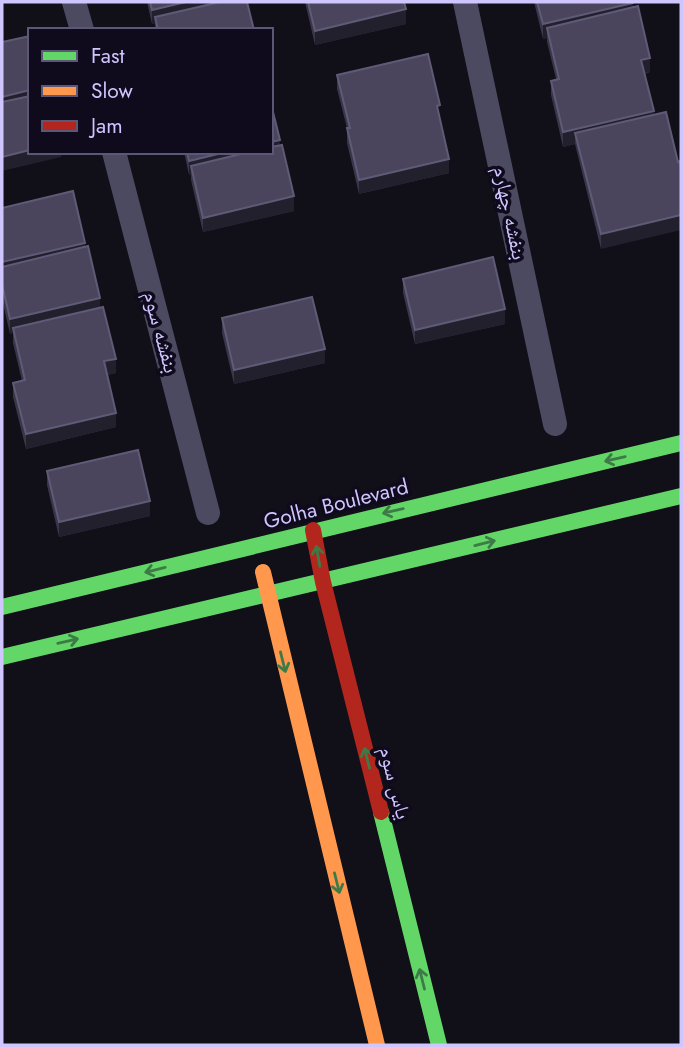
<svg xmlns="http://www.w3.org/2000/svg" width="683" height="1047" font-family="Jost,'Noto Naskh Arabic',sans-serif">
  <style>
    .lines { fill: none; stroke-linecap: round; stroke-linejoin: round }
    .street { stroke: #4c4a61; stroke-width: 24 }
    .fast { stroke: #63d668; stroke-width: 16 }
    .slow { stroke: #ff974d; stroke-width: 16 }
    .jam { stroke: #b3261e; stroke-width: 16 }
    .wall { fill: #3a364a }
    .shaded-wall { fill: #23202e }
    .building { fill: #4a455d; stroke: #5f5a76; stroke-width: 2 }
    .oneway { stroke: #3d7b46 }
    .labels { text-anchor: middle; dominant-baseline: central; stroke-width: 7; stroke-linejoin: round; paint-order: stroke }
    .street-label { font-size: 21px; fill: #d0c6ff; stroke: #0f0b1c }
  </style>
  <rect width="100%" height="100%" fill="#110f18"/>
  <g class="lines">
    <g class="street">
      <polyline points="74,2 82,30"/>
      <polyline points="465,2 555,424"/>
      <polyline points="114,152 208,513"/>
    </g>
    <g class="fast">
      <polyline points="2,607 681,443"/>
      <polyline points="2,657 681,496"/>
      <polyline points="381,812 439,1045"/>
    </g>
    <polyline class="slow" points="263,572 377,1045"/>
    <polyline class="jam" points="313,530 323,582 381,812"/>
  </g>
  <g class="wall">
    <polygon points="147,2 247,2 254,30 155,30 155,24 152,24"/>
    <polygon points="305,2 404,2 406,24 315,45"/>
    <polygon points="534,2 633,2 633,7 650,72 645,74 601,249 575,144 563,147 551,95 551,81 556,79 547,42 547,38 543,39"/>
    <polygon points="337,75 440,120 449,173 359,194 347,143 347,128 337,89"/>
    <polygon points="280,145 294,211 203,232 191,180 191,175 189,175 184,152 271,152"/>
    <polygon points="2,208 85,247 116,373 107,375 116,427 26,449 13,397 13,383 22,381 13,343 13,333 10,334 2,299"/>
    <polygon points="403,279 505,324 415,344 403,293"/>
    <polygon points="222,318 325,363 234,384 222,333"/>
    <polygon points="47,471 150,516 59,537 47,485"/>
  </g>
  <g class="shaded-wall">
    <polygon points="186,2 243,2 155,17 155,24 152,24 152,10"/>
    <polygon points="633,3 633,18 547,28 547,38 543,39 543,24"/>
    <polygon points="406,9 406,24 315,45 315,31"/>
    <polygon points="650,58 650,72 641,74 641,60"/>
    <polygon points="30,90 30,104 2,111 2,97"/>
    <polygon points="654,111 654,125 575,133 575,144 563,147 563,132"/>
    <polygon points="280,140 280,154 191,166 191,175 189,175 189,161 226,152 271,152 271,142"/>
    <polygon points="30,150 30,152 61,152 61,157 2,171 2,157"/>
    <polygon points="449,159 449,173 359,194 359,180"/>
    <polygon points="294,196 294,211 203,232 203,218"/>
    <polygon points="681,215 681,230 601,249 601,234"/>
    <polygon points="85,243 85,257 2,277 2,262"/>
    <polygon points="100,298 100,312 13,328 13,333 10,334 10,319"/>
    <polygon points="505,309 505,324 415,344 415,330"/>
    <polygon points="325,349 325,363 234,384 234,370"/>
    <polygon points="116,359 116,373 104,376 104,361"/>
    <polygon points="116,413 116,427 26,449 26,434"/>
    <polygon points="150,501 150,516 59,537 59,522"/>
  </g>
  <g class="building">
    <polygon points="150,2 186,2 152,10"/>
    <polygon points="220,2 247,2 254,30 158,30 155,17"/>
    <polygon points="308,2 404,2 406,9 315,31"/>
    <polygon points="537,2 633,2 633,3 543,24"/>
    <polygon points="638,6 650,58 641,60 654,111 563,132 551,81 559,79 547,28"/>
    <polygon points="30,36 30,90 2,97 2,42"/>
    <polygon points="428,54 440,105 437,106 449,159 359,180 347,128 350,128 337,75"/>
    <polygon points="30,96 30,150 2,157 2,102"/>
    <polygon points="271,104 280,140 271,142"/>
    <polygon points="666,112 678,162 680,161 681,168 681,215 601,234 575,133"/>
    <polygon points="282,145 294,196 203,218 191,166 249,152 271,152 271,147"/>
    <polygon points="187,152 226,152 189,161"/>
    <polygon points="73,191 85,243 2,262 2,208"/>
    <polygon points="88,246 100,298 10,319 2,284 2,267"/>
    <polygon points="493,257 505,309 415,330 403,279"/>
    <polygon points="312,297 325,349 234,370 222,318"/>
    <polygon points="103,307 116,359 104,361 116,413 26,434 13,383 25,380 13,328"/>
    <polygon points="138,450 150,501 59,522 47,471"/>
  </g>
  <defs><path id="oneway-shaft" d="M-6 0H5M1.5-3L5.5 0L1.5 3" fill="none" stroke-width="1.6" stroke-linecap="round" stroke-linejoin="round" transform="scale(1.75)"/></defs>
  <g class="oneway">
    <use href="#oneway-shaft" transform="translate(615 459) rotate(167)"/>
    <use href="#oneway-shaft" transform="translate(393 511) rotate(167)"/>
    <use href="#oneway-shaft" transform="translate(485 543) rotate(-14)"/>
    <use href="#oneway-shaft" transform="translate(318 556) rotate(-100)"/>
    <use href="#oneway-shaft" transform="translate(155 570) rotate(166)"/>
    <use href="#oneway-shaft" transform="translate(68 641) rotate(-13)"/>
    <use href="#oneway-shaft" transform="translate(283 662) rotate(76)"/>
    <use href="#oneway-shaft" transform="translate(367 758) rotate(-104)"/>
    <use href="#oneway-shaft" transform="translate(337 883) rotate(76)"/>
    <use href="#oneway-shaft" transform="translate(422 979) rotate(-104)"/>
  </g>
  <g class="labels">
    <g class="street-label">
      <text transform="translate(510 213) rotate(78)">بنفشه چهارم</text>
      <text transform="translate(161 332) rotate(75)">بنفشه سوم</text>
      <text transform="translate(336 504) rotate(-14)">Golha Boulevard</text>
      <text transform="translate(395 783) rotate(76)">یاس سوم</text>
    </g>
  </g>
  <rect width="683" height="1047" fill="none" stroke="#d0c6ff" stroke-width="7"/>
  <rect x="28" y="28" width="245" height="126" fill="#0f0b1c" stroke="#5c5677" stroke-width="2"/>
  <rect x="42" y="51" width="35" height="10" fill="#63d668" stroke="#5c5677" stroke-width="2"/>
  <text x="91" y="63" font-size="21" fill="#d0c6ff">Fast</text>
  <rect x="42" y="86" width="35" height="10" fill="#ff974d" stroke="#5c5677" stroke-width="2"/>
  <text x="91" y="98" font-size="21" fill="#d0c6ff">Slow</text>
  <rect x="42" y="121" width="35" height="10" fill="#b3261e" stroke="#5c5677" stroke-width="2"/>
  <text x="91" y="133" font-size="21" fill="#d0c6ff">Jam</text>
</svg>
